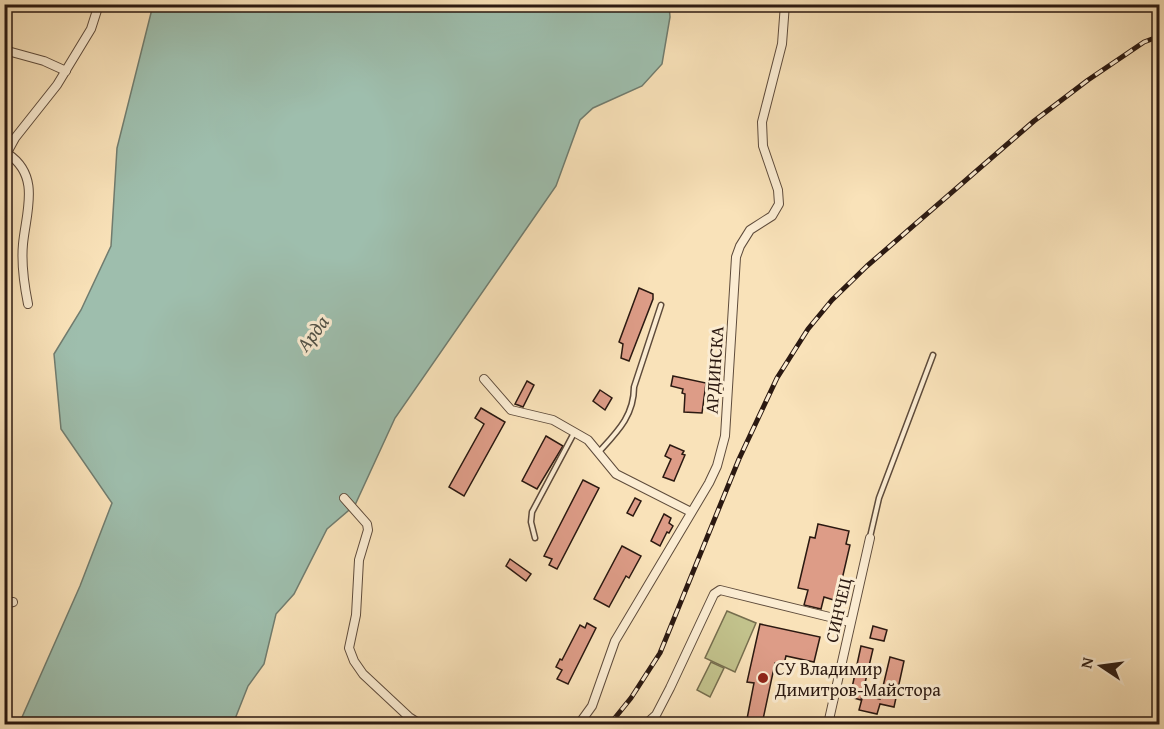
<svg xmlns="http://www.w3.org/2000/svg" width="1164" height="729" font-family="'Gentium Book Plus',serif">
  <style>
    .green { fill: #c2c28c; stroke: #766e4e; stroke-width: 1.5 }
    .water { fill: #9ebead; stroke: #707c6f; stroke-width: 1.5 }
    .building { fill: #dd9c87; stroke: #2b1911; stroke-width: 1.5 }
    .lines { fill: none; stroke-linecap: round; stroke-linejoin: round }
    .lane-casing { stroke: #5e4b3b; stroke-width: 7 }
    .street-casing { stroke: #5e4b3b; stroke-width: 10 }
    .lane { stroke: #fbecd2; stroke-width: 4 }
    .street { stroke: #fbecd2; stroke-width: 8 }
    .rail-casing { stroke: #2b1911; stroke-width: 5 }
    .rail { stroke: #fbecd2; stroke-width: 3; stroke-dasharray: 9; stroke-linecap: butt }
    .poi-dot { fill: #8f2418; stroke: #fbecd2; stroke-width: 2 }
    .labels { text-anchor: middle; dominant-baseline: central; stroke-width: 6; stroke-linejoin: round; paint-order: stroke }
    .street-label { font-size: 18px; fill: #2b1911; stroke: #fbecd2 }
    .poi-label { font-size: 18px; fill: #2b1911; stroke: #fbecd2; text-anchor: start }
    .water-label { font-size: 20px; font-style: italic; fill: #535348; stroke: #fbecd2 }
  </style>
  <rect width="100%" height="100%" fill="#f9e2b9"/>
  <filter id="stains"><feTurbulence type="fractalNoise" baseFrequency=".00333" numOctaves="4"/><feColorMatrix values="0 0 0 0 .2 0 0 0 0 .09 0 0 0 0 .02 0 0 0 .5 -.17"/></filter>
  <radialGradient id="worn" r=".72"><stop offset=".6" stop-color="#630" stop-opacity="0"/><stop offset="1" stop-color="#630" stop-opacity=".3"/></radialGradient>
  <g class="green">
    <polygon points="727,611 756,623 735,672 705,658"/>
    <polygon points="711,662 724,668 710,697 697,690"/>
  </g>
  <polygon class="water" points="153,5 669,5 670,17 662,64 642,86 593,108 580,120 556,186 395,418 355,505 327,529 294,594 276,614 264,664 248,686 233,724 19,724 80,586 112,503 61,429 54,354 81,310 111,246 117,148"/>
  <g class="building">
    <polygon points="639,288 653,294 653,299 629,361 621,358 623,344 619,342"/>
    <polygon points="673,376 706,383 702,413 684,412 685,394 682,393 683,389 671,386"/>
    <polygon points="527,381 534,385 523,407 518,405 515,404"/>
    <polygon points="600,390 612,398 605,410 593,401"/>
    <polygon points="481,408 505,422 464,496 449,487 484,424 475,418"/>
    <polygon points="546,436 563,446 537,489 522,481"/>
    <polygon points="670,445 684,451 682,454 685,455 674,481 663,477 671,459 665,456"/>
    <polygon points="583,480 599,488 557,569 549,565 552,559 544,556"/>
    <polygon points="635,498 641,501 633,516 627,513"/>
    <polygon points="664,514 671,518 669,523 673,526 669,533 667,532 660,546 651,541"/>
    <polygon points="818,524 849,531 846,544 850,545 837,601 824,597 821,609 804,605 808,590 798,588 810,537 815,538"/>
    <polygon points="622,546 641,556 629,578 626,576 609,607 594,599"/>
    <polygon points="510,559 531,574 526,581 506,566"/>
    <polygon points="587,623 596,628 568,684 557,679 562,670 556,667 560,659 562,660 580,625 585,628"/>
    <polygon points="760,624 820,637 814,662 786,656 784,664 775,663 762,724 746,724 754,683 747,682"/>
    <polygon points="873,626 887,630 884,641 870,638"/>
    <polygon points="861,646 873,649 861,700 850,697"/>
    <polygon points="890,657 904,661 894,707 880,704 877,714 859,710 863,695 880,699"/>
  </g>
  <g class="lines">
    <g class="lane-casing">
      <g id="lane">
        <path d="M598 453C617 432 634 416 634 387L661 305"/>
        <polyline points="870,537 879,498 933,355"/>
        <polyline points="535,538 531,522 532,512 574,433"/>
      </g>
    </g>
    <g class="street-casing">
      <g id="street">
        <polyline points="4,50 44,61 66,71"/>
        <path d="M8 154C41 176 26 212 23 244 21 265 24 284 28 304"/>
        <polyline points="4,158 15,138 57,85 91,29 99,4"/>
        <polyline points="484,379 511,410 553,420 588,440 616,474 691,512"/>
        <polyline points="344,498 367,524 368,530 359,560 356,615 349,648 354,661 363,674 409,717 420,724"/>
        <polyline points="4,604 13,602"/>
        <polyline points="579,724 592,706 615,641 709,483 717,466 725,436 736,257 740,246 750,230 772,216 779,204 778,190 763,146 762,122 782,44 785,4"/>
        <polyline points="646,724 656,715 670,688 714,594 720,590 850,622"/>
        <polyline points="828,724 870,538"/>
      </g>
    </g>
    <use href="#lane" class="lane"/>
    <use href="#street" class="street"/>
    <g class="rail-casing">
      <polyline id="rail" points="610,724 631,698 660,653 739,459 777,378 808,329 832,300 867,266 1034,121 1088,80 1144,42 1160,36"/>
    </g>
    <use href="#rail" class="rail"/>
  </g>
  <circle class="poi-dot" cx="763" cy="678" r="6"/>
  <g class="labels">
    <g class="street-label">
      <text transform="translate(714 370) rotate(-86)">АРДИНСКА</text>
      <text transform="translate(838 610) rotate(-77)">СИНЧЕЦ</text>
    </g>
    <g class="poi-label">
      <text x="775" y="668">СУ Владимир<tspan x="775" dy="21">Димитров-Майстора</tspan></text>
    </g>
    <g class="water-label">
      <text transform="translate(312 333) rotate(-53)">Арда</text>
    </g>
  </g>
  <rect width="1164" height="729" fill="none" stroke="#f9e2b9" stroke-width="24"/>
  <rect x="6" y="6" width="1152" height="717" fill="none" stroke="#2b1911" stroke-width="3"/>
  <rect x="12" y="12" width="1140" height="705" fill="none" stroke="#2b1911" stroke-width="1.5"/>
  <g transform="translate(1101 666) rotate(283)" stroke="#fbecd2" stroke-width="4.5" paint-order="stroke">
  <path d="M0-4.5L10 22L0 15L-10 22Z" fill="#2b1911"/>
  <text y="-9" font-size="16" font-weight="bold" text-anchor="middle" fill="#2b1911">N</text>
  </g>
  <rect width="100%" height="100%" filter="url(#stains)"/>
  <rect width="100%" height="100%" fill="url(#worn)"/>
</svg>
